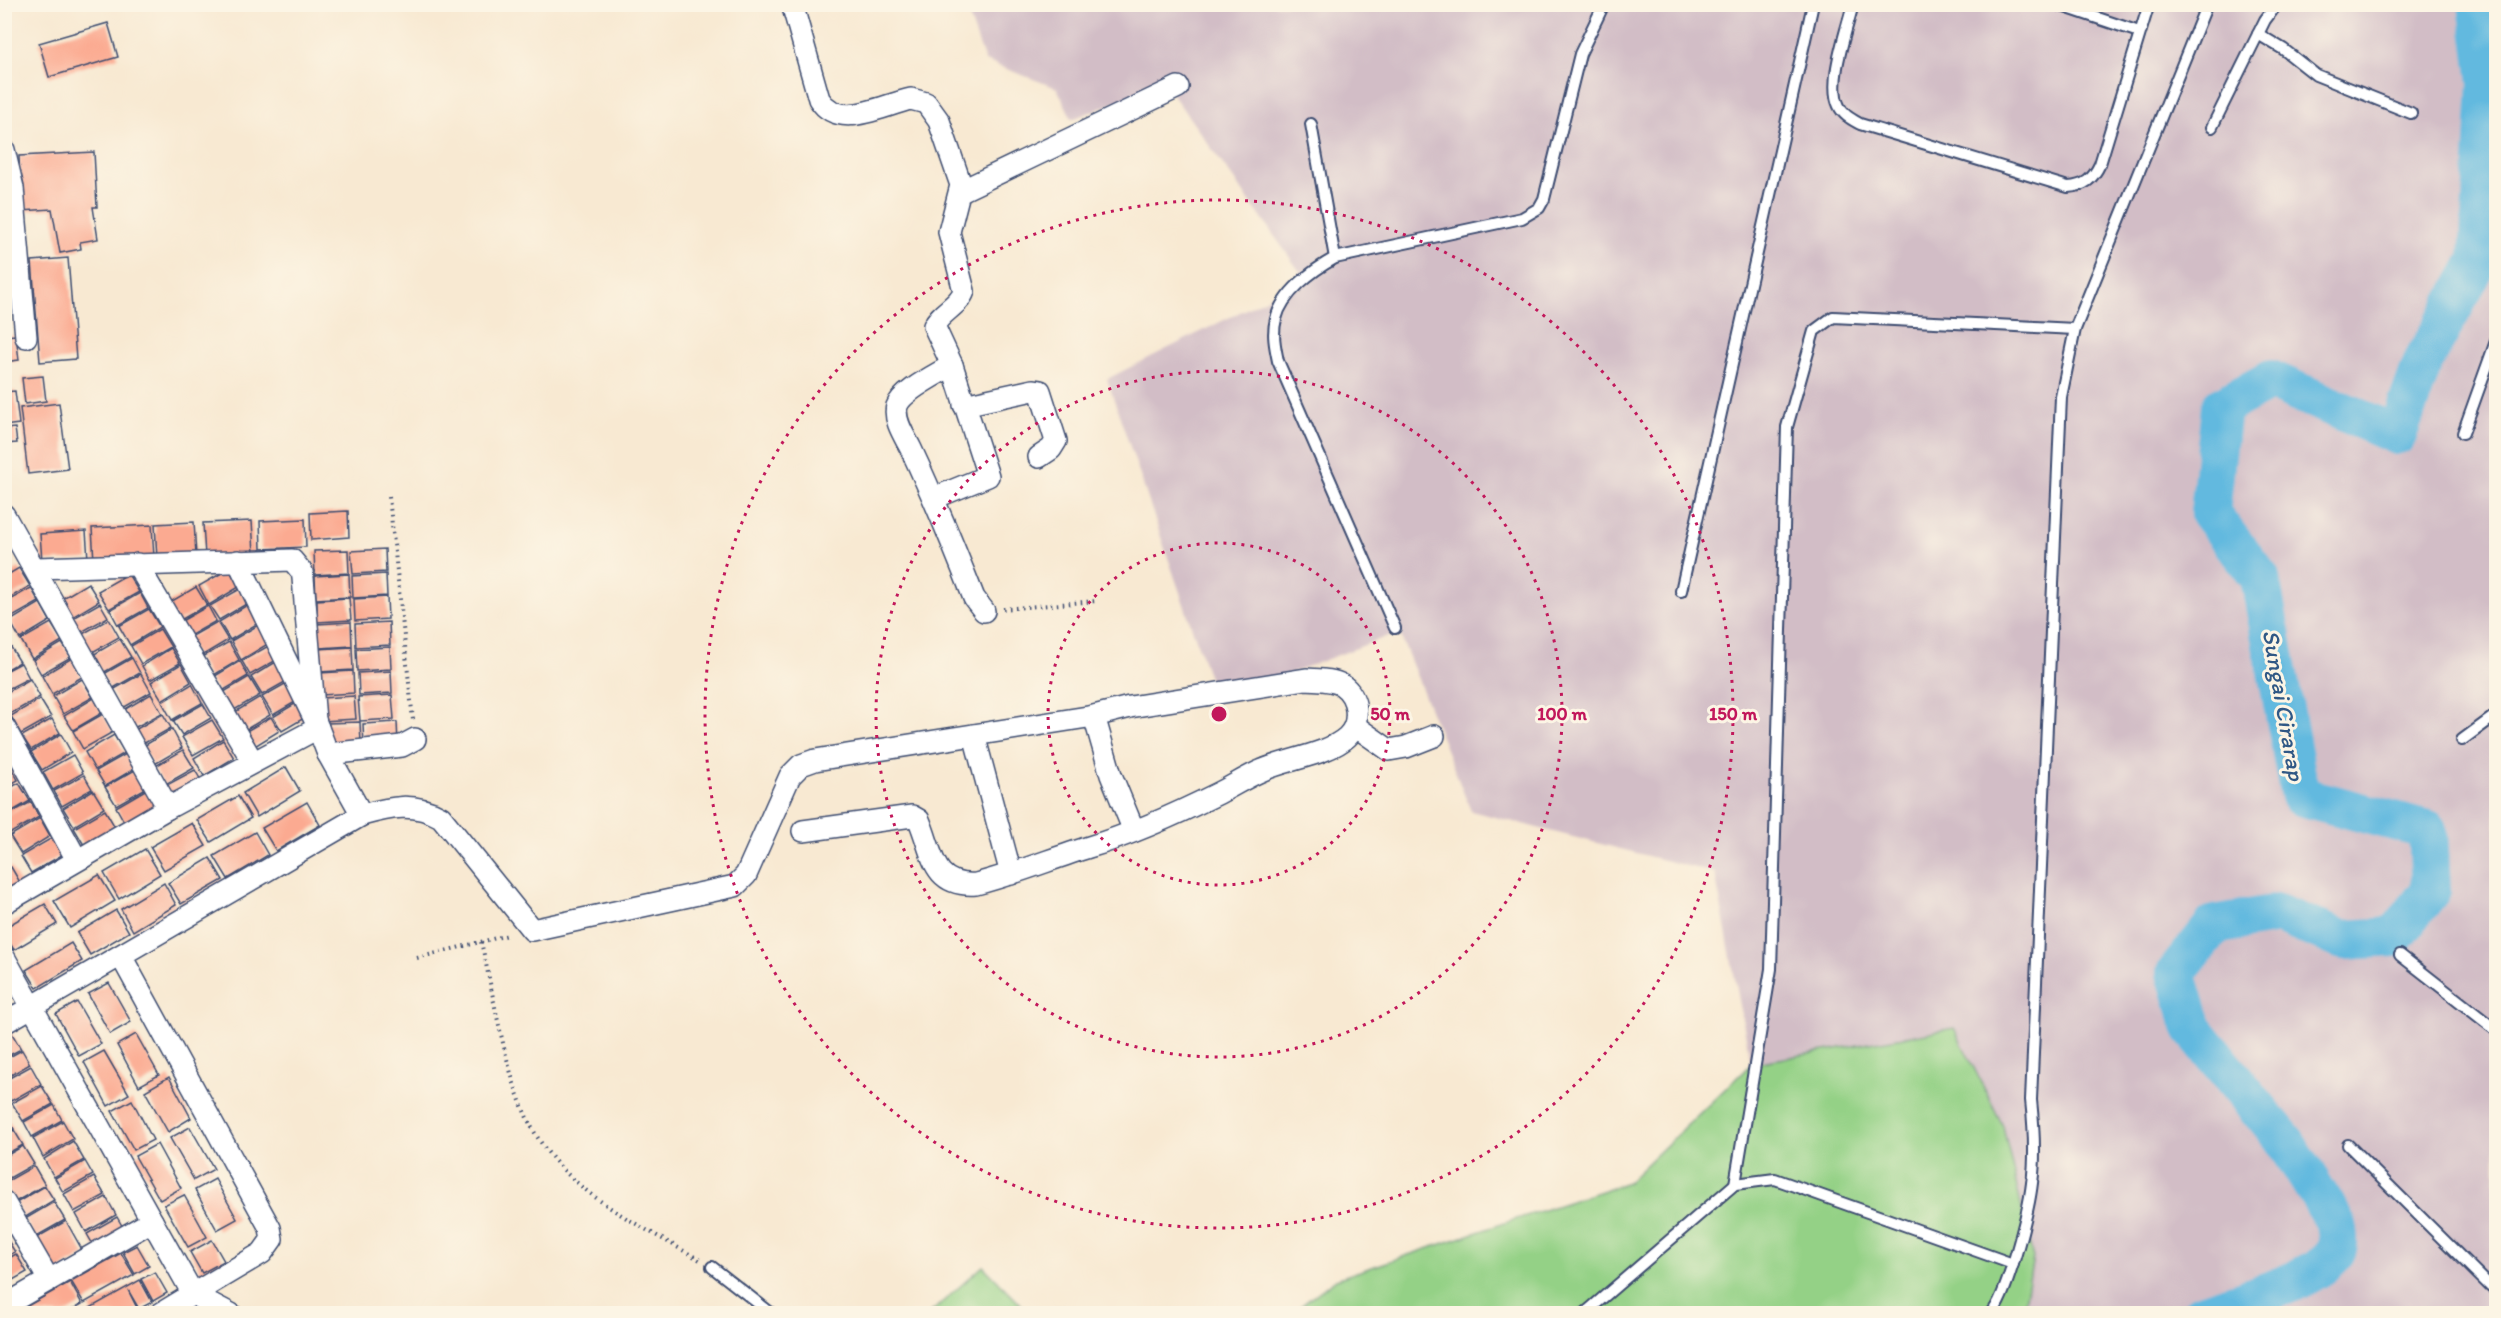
<svg xmlns="http://www.w3.org/2000/svg" width="2501" height="1318" font-family="Itim,sans-serif">
  <style>
    .industrial { fill: #d2bdc6 }
    .green { fill: #94d186; stroke: #588072; stroke-width: 1.5 }
    .lines { fill: none; stroke-linecap: round; stroke-linejoin: round }
    .river { stroke: #62b9df; stroke-width: 40 }
    .building { fill: #fbaa91 }
    .service-casing { stroke: #3c4b6f; stroke-width: 14 }
    .minor-casing { stroke: #3c4b6f; stroke-width: 24 }
    .path { stroke: #3c4b6f; stroke-width: 4; stroke-dasharray: 1.5 4.5; stroke-linecap: butt }
    .service { stroke: #fff; stroke-width: 10 }
    .minor { stroke: #fff; stroke-width: 21 }
    .ring { fill: none; stroke: #c2185b; stroke-width: 3; stroke-dasharray: 3 6 }
    .labels { text-anchor: middle; dominant-baseline: central; stroke-width: 6; stroke-linejoin: round; paint-order: stroke }
    .water-label { font-size: 24px; font-style: italic; fill: #305885; stroke: #fcf5e5 }
    .centre { fill: #c2185b; stroke: #fcf5e5; stroke-width: 3 }
    .ring-label { font-size: 18px; text-anchor: middle; font-weight: bold; fill: #c2185b; stroke: #fcf5e5; stroke-width: 6; stroke-linejoin: round; paint-order: stroke }
  </style>
  <rect width="100%" height="100%" fill="#fcf5e5"/>
  <filter id="ink" filterUnits="userSpaceOnUse"><feTurbulence type="fractalNoise" baseFrequency=".0167" numOctaves="2"/><feDisplacementMap in="SourceGraphic" scale="12" xChannelSelector="R" yChannelSelector="G"/><feConvolveMatrix kernelMatrix="1 2 1 2 8 2 1 2 1" color-interpolation-filters="sRGB"/></filter>
  <filter id="wash" filterUnits="userSpaceOnUse"><feTurbulence type="fractalNoise" baseFrequency=".008" numOctaves="4" result="noise"/><feDisplacementMap in="SourceGraphic" scale="24" xChannelSelector="R" yChannelSelector="G"/><feGaussianBlur stdDeviation="1.35" result="paint"/><feColorMatrix in="noise" values="0 0 0 0 0 0 0 0 0 0 0 0 0 0 0 0 0 1.4 0 .05"/><feComposite in="paint" operator="in"/></filter>
  <g filter="url(#wash)">
    <rect width="100%" height="100%" fill="#f8e9d2"/>
    <polygon class="industrial" points="965,5 2496,5 2496,1313 2023,1313 2033,1258 1751,1064 1715,873 1471,811 1399,632 1217,701 1107,379 1266,299 1301,273 1165,84 1072,119 1057,88 985,61"/>
    <g class="green">
      <polygon points="1954,1028 2003,1126 2033,1258 2023,1313 1290,1314 1336,1279 1628,1182 1751,1064"/>
      <polygon points="983,1266 1029,1313 930,1313"/>
    </g>
    <g class="lines">
      <path class="river" d="M2201 1314C2232 1303 2321 1280 2336 1251 2340 1243 2337 1232 2336 1223L2287 1144 2193 1029 2176 973 2214 925 2278 914 2343 940 2394 937 2431 890 2428 830 2300 796 2260 578 2210 513 2221 407 2271 380 2397 435 2423 362 2479 260 2488 82 2478 4"/>
    </g>
    <g id="blocks">
      <g class="building">
        <polygon points="108,23 118,57 49,77 39,43"/>
        <polygon points="94,152 97,207 93,207 98,239 80,242 81,249 60,253 52,209 21,211 19,156"/>
        <polygon points="68,258 76,359 40,362 32,261"/>
        <polygon points="16,335 19,360 4,362 4,336"/>
        <polygon points="43,376 46,401 25,404 22,378"/>
        <polygon points="15,391 19,424 4,426 4,392"/>
        <polygon points="59,403 68,469 28,474 20,408"/>
        <polygon points="15,428 17,443 4,444 4,429"/>
        <polygon points="348,511 349,537 311,540 310,513"/>
        <polygon points="305,519 306,547 261,549 260,521"/>
        <polygon points="252,521 254,553 205,556 203,523"/>
        <polygon points="194,522 196,556 157,558 155,524"/>
        <polygon points="152,525 154,558 94,561 92,528"/>
        <polygon points="86,531 88,559 42,561 40,534"/>
        <polygon points="385,549 386,572 353,574 351,551"/>
        <polygon points="348,550 349,573 315,575 314,551"/>
        <polygon points="19,568 30,586 4,601 4,577"/>
        <polygon points="229,569 239,587 209,605 199,586"/>
        <polygon points="128,574 139,592 109,609 98,591"/>
        <polygon points="349,574 350,597 316,599 315,576"/>
        <polygon points="386,574 387,596 353,598 352,576"/>
        <polygon points="88,583 99,601 69,619 58,601"/>
        <polygon points="196,587 207,605 177,622 167,604"/>
        <polygon points="31,588 39,602 9,619 4,611 4,603"/>
        <polygon points="240,589 248,603 219,620 210,606"/>
        <polygon points="140,593 148,608 118,625 110,610"/>
        <polygon points="387,597 388,619 355,621 354,599"/>
        <polygon points="349,598 351,620 317,622 317,600"/>
        <polygon points="40,603 50,621 20,639 10,621"/>
        <polygon points="100,603 108,617 78,634 70,620"/>
        <polygon points="249,604 260,622 230,640 219,622"/>
        <polygon points="208,606 216,621 186,638 178,623"/>
        <polygon points="149,609 160,627 130,645 119,626"/>
        <polygon points="109,619 119,637 89,654 79,636"/>
        <polygon points="217,622 228,640 198,658 187,639"/>
        <polygon points="351,622 352,646 319,648 317,624"/>
        <polygon points="389,622 390,645 356,647 355,624"/>
        <polygon points="51,623 62,641 32,659 21,640"/>
        <polygon points="260,624 271,642 241,660 231,641"/>
        <polygon points="160,629 171,647 141,664 131,646"/>
        <polygon points="120,639 131,657 101,674 91,656"/>
        <polygon points="229,642 239,660 209,678 199,659"/>
        <polygon points="62,643 71,657 41,674 33,660"/>
        <polygon points="9,644 20,662 4,671 4,646"/>
        <polygon points="272,644 280,658 250,675 242,661"/>
        <polygon points="352,647 353,670 319,672 318,649"/>
        <polygon points="390,647 391,669 357,671 356,649"/>
        <polygon points="171,648 180,663 150,680 142,666"/>
        <polygon points="72,658 82,677 52,694 42,676"/>
        <polygon points="132,658 140,673 110,690 102,675"/>
        <polygon points="281,659 292,678 262,695 251,677"/>
        <polygon points="240,661 248,676 219,693 210,679"/>
        <polygon points="21,663 29,678 4,691 4,672"/>
        <polygon points="181,664 191,682 162,700 151,682"/>
        <polygon points="353,671 354,693 321,695 320,673"/>
        <polygon points="391,671 392,693 359,695 358,673"/>
        <polygon points="141,674 151,692 121,709 111,691"/>
        <polygon points="249,677 260,695 229,713 219,695"/>
        <polygon points="30,679 40,697 10,714 4,704 4,694"/>
        <polygon points="82,679 93,697 63,714 53,696"/>
        <polygon points="292,680 302,698 273,715 262,697"/>
        <polygon points="192,684 202,703 172,720 162,702"/>
        <polygon points="151,694 162,713 132,729 122,711"/>
        <polygon points="392,695 394,719 360,721 358,697"/>
        <polygon points="354,696 356,719 322,721 321,698"/>
        <polygon points="260,697 270,715 240,733 230,715"/>
        <polygon points="94,698 102,713 73,730 64,716"/>
        <polygon points="40,699 51,717 21,734 11,716"/>
        <polygon points="303,699 311,714 282,731 273,717"/>
        <polygon points="203,704 211,718 182,735 173,721"/>
        <polygon points="103,714 113,732 83,749 73,731"/>
        <polygon points="163,714 171,728 141,745 133,731"/>
        <polygon points="271,717 279,731 250,749 241,734"/>
        <polygon points="52,719 60,733 31,750 22,736"/>
        <polygon points="212,720 223,738 193,755 182,737"/>
        <polygon points="360,722 361,744 327,746 326,723"/>
        <polygon points="397,722 398,744 364,746 363,724"/>
        <polygon points="172,729 182,748 153,765 142,747"/>
        <polygon points="61,734 71,752 42,770 31,752"/>
        <polygon points="114,735 125,753 95,770 85,752"/>
        <polygon points="223,740 234,758 204,776 194,758"/>
        <polygon points="183,750 194,768 164,785 154,767"/>
        <polygon points="126,754 134,769 105,786 96,771"/>
        <polygon points="73,755 83,773 53,790 43,772"/>
        <polygon points="8,762 18,780 4,788 4,764"/>
        <polygon points="286,767 300,791 257,817 243,793"/>
        <polygon points="135,770 146,788 116,805 105,787"/>
        <polygon points="195,770 203,784 173,801 165,786"/>
        <polygon points="84,775 92,789 62,806 54,791"/>
        <polygon points="19,783 30,801 4,816 4,791"/>
        <polygon points="147,789 157,807 126,825 116,807"/>
        <polygon points="93,790 104,808 74,826 63,808"/>
        <polygon points="238,796 251,818 211,842 197,820"/>
        <polygon points="31,802 39,817 9,834 4,825 4,817"/>
        <polygon points="307,802 320,825 276,851 262,828"/>
        <polygon points="105,810 115,827 84,845 74,828"/>
        <polygon points="40,818 50,836 21,854 10,836"/>
        <polygon points="192,823 206,846 164,870 150,847"/>
        <polygon points="255,832 268,855 228,879 214,856"/>
        <polygon points="52,838 62,855 31,873 21,856"/>
        <polygon points="145,849 160,874 119,899 104,873"/>
        <polygon points="210,858 223,880 181,904 168,883"/>
        <polygon points="11,867 21,884 4,894 4,871"/>
        <polygon points="99,875 115,901 70,928 54,901"/>
        <polygon points="164,883 176,905 133,931 121,909"/>
        <polygon points="45,904 57,924 14,950 4,933 4,928"/>
        <polygon points="116,910 129,932 90,955 77,933"/>
        <polygon points="71,943 82,961 37,988 26,970"/>
        <polygon points="109,983 131,1022 110,1034 88,994"/>
        <polygon points="77,1002 101,1044 79,1056 56,1014"/>
        <polygon points="10,1030 21,1049 4,1058 4,1034"/>
        <polygon points="136,1034 159,1075 139,1086 117,1045"/>
        <polygon points="22,1050 30,1064 4,1079 4,1060"/>
        <polygon points="104,1051 129,1094 108,1106 84,1062"/>
        <polygon points="31,1066 41,1084 11,1101 4,1089 4,1081"/>
        <polygon points="169,1077 191,1118 168,1132 145,1091"/>
        <polygon points="42,1086 53,1104 23,1121 12,1103"/>
        <polygon points="132,1100 153,1140 134,1150 112,1111"/>
        <polygon points="54,1105 62,1120 32,1137 24,1122"/>
        <polygon points="4,1113 14,1129 4,1134"/>
        <polygon points="63,1121 73,1139 43,1157 33,1138"/>
        <polygon points="190,1127 214,1169 194,1180 170,1138"/>
        <polygon points="14,1130 23,1145 4,1155 4,1136"/>
        <polygon points="73,1141 84,1160 54,1177 44,1159"/>
        <polygon points="157,1144 181,1188 160,1200 135,1156"/>
        <polygon points="23,1146 34,1164 4,1181 4,1157"/>
        <polygon points="85,1161 93,1175 63,1192 55,1178"/>
        <polygon points="34,1166 45,1185 15,1202 4,1183"/>
        <polygon points="94,1177 105,1195 74,1212 64,1194"/>
        <polygon points="215,1179 237,1219 217,1230 195,1190"/>
        <polygon points="45,1186 54,1200 24,1218 16,1203"/>
        <polygon points="184,1195 207,1237 188,1247 164,1205"/>
        <polygon points="106,1197 116,1215 86,1232 76,1214"/>
        <polygon points="54,1202 65,1220 35,1237 25,1219"/>
        <polygon points="117,1217 125,1231 95,1248 87,1234"/>
        <polygon points="66,1221 85,1255 55,1272 36,1238"/>
        <polygon points="4,1234 15,1252 4,1258"/>
        <polygon points="212,1240 224,1261 202,1273 190,1252"/>
        <polygon points="137,1245 149,1266 135,1274 123,1252"/>
        <polygon points="121,1253 134,1275 84,1303 71,1281"/>
        <polygon points="16,1254 27,1272 4,1285 4,1261"/>
        <polygon points="155,1272 167,1293 153,1301 141,1279"/>
        <polygon points="140,1280 152,1302 139,1309 128,1290 138,1310 132,1314 93,1314 90,1308"/>
        <polygon points="70,1282 82,1304 65,1314 22,1314 20,1310"/>
      </g>
    </g>
  </g>
  <g filter="url(#ink)">
    <use href="#blocks" fill-opacity="0" stroke="#3c4b6f" stroke-width="1.5"/>
    <g class="lines">
      <g class="service-casing">
        <g id="service">
          <path d="M1853 4C1847 30 1827 82 1839 106 1843 115 1851 119 1860 124L2068 187C2085 186 2093 179 2100 164L2149 4"/>
          <polyline points="2056,4 2139,32"/>
          <polyline points="2258,34 2283,49 2316,75 2411,113"/>
          <polyline points="1311,124 1335,258"/>
          <polyline points="2212,127 2265,20 2277,4"/>
          <polyline points="2463,433 2496,341"/>
          <polyline points="1681,591 1813,4"/>
          <path d="M1395 628 1278 361C1275 347 1272 333 1276 319 1282 293 1313 270 1335 258L1522 218 1539 208 1544 199 1580 54 1604 4"/>
          <polyline points="2462,740 2496,715"/>
          <polyline points="2400,955 2496,1030"/>
          <polyline points="2348,1145 2491,1287 2496,1288"/>
          <polyline points="1735,1184 1771,969 1787,427 1814,331 1833,317 2075,329"/>
          <polyline points="712,1267 772,1314"/>
          <polyline points="1584,1314 1735,1184 1775,1179 2013,1264"/>
          <path d="M1991 1314C2008 1295 2029 1209 2032 1183 2036 1155 2034 1128 2031 1100L2061 397 2075 329 2207 4"/>
        </g>
      </g>
      <g class="minor-casing">
        <g id="minor">
          <path d="M792 4 819 99C839 131 882 105 911 99L926 103 939 121 961 185 949 232 964 291C959 306 940 312 934 326L952 365 988 476 934 498"/>
          <polyline points="4,150 13,188 26,337"/>
          <polyline points="961,191 1178,87"/>
          <path d="M952 365C938 374 902 391 897 406 893 420 905 437 911 449 934 498 954 547 974 598L984 611"/>
          <polyline points="964,405 1033,390 1040,391 1056,441 1051,449 1039,457"/>
          <polyline points="4,515 168,808"/>
          <polyline points="238,561 315,720 328,754 362,815"/>
          <polyline points="137,564 253,762"/>
          <polyline points="36,568 292,560 302,572 303,578 315,720"/>
          <polyline points="1094,716 1111,775 1134,831"/>
          <polyline points="1355,726 1389,750 1406,747 1434,736"/>
          <polyline points="4,727 77,860"/>
          <polyline points="974,735 1011,874"/>
          <polyline points="328,754 402,746 415,739"/>
          <polyline points="4,903 168,808 318,728"/>
          <polyline points="121,956 270,1228 272,1239 262,1253 193,1294"/>
          <polyline points="4,957 193,1294 160,1314"/>
          <path d="M4 1023 362 815C391 807 414 802 441 817L532 930 735 886 746 875 790 776 801 765 815 760 1094 716 1130 707 1306 679C1318 680 1332 679 1342 685 1358 696 1362 723 1347 737 1327 755 1287 759 1263 770 1248 776 1233 786 1219 793 1177 814 1133 834 1089 847 1051 859 1015 874 976 884 931 887 933 852 919 820L912 816 803 831"/>
          <polyline points="4,1202 49,1280"/>
          <polyline points="193,1294 231,1314"/>
          <polyline points="4,1306 152,1221"/>
        </g>
      </g>
      <g class="path">
        <polyline points="389,497 413,720"/>
        <polyline points="1003,609 1096,601"/>
        <path d="M481 942C495 999 507 1090 538 1138 574 1196 643 1227 700 1260"/>
        <polyline points="417,958 508,935"/>
      </g>
      <use href="#service" class="service"/>
      <use href="#minor" class="minor"/>
    </g>
  </g>
  <g class="ring">
    <circle cx="1219" cy="714" r="171"/>
    <circle cx="1219" cy="714" r="343"/>
    <circle cx="1219" cy="714" r="514"/>
  </g>
  <g class="labels">
    <g class="water-label">
      <text transform="translate(2284 705) rotate(80)">Sungai Cirarap</text>
    </g>
  </g>
  <circle cx="1219" cy="714" r="9" class="centre"/>
  <g class="ring-label">
    <text x="1390" y="720">50 m</text>
    <text x="1562" y="720">100 m</text>
    <text x="1733" y="720">150 m</text>
  </g>
  <rect width="2501" height="1318" fill="none" stroke="#fcf5e5" stroke-width="24"/>
</svg>
